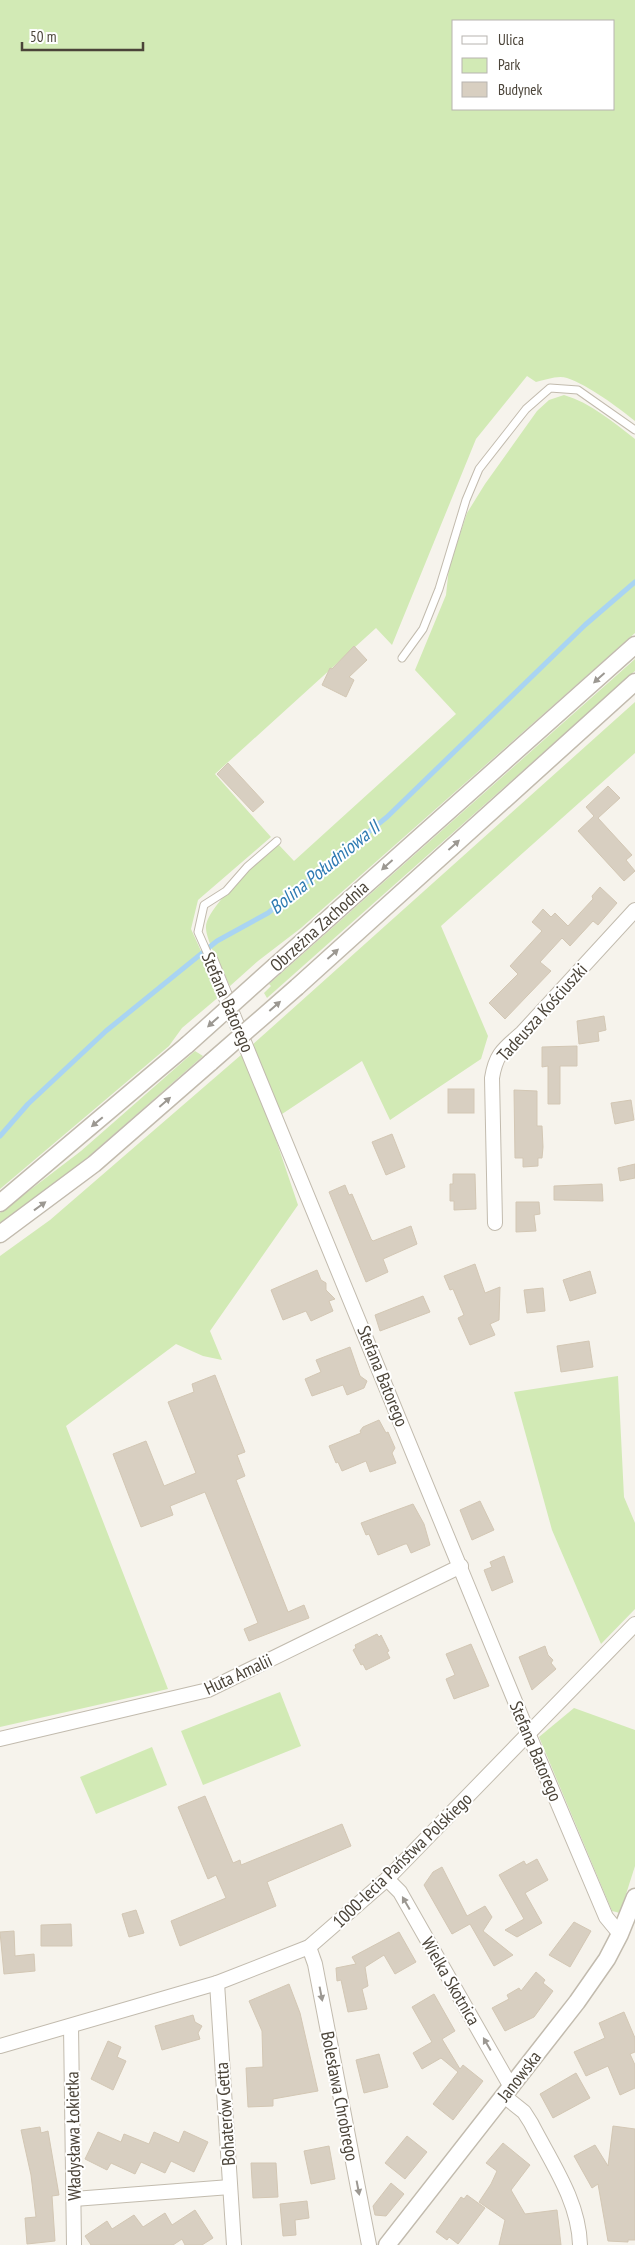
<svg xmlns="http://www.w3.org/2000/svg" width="635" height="2245" font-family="'PT Sans Narrow',sans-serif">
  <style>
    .green { fill: #d2eab5; fill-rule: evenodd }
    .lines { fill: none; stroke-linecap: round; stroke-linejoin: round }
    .stream { stroke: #a9d4f2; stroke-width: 5 }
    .building { fill: #d8cfc1; stroke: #d3c7b4 }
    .service-casing { stroke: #c2bbae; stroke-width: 9 }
    .minor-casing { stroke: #c2bbae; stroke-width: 16 }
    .tertiary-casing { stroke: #c2bbae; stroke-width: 19 }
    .service { stroke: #fff; stroke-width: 7 }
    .minor { stroke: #fff; stroke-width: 14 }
    .tertiary { stroke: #fff; stroke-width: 16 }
    .tertiary-bridge-casing { stroke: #c2bbae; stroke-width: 19; stroke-linecap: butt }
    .tertiary-bridge { stroke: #fff; stroke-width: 16 }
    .oneway { fill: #9c9892 }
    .labels { text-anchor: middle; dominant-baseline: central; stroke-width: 4; stroke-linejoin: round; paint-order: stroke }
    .street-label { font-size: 18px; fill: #4b4439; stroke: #fff }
    .water-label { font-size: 19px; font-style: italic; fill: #2e7ab2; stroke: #fff }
  </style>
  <rect width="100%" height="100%" fill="#f6f3ec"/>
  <g class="green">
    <path d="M0 0H635V421C619 408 588 385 567 378 558 375 545 380 536 382L527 376 476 439 392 645 376 628 215 774 271 837 198 900 191 929 221 995 182 1028 169 1046 0 1189ZM454 21H614V109H454Z"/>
    <path d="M564 395C591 403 613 422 635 439V633L301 928 258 961 230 986C224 973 206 941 206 928 204 909 262 858 278 844L294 861 456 714 415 670 446 595 449 567 467 513 485 484 537 411 549 400Z"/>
    <polygon points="635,659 635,671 267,998 264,993 271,986 269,984"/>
    <polygon points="635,702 635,753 441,926 488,1036 481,1059 390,1120 362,1061 270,1122 298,1205 210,1331 222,1360 203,1356 176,1344 66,1426 168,1689 0,1727 0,1256 50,1220 241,1055"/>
    <polygon points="195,1051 203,1056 80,1164 0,1225 0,1213 81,1151"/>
    <polygon points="618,1376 624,1497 635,1523 635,1609 601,1644 552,1530 514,1392"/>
    <polygon points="280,1692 301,1746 203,1785 181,1731"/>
    <polygon points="574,1708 635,1730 635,1866 620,1913 612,1911 539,1737"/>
    <polygon points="152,1747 167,1785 96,1814 80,1777"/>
  </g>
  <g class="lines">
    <polyline class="stream" points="0,1136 28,1104 106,1031 217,941 268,913 387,817 585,625 635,582"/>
  </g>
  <g class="building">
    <polygon points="354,646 367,660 349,677 354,680 346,697 322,685 330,668 332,669"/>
    <polygon points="228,763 264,802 253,812 217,774"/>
    <polygon points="608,786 620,798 598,818 632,855 626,860 635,871 624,881 578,831 594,816 586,807"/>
    <polygon points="600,887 617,903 598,925 593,921 570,946 562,938 540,962 551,971 505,1019 489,1003 518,974 510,966 542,931 532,922 543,909 551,917 555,913 568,926 593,899 592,896"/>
    <polygon points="604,1016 606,1030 598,1032 599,1041 579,1044 577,1021"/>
    <polygon points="577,1046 577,1066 560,1066 560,1104 548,1104 548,1066 542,1067 542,1047"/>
    <rect x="448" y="1089" width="26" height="24"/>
    <polygon points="514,1090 537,1091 537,1126 542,1126 543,1147 542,1158 538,1158 538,1166 523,1167 523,1158 515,1158"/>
    <polygon points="631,1100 634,1120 615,1124 611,1103"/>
    <polygon points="392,1134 405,1167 386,1175 372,1142"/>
    <polygon points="635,1164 635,1178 620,1181 618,1168"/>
    <polygon points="453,1174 475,1174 476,1209 454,1210 454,1201 450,1201 450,1184 453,1184"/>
    <polygon points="602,1184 603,1201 554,1200 554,1186"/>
    <polygon points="345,1185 349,1195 352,1194 371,1239 373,1241 411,1226 417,1244 383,1259 388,1272 366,1282 329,1192"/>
    <polygon points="516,1202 539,1202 540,1214 534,1215 536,1231 516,1232"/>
    <polygon points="475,1264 485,1293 500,1287 499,1320 490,1324 495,1335 470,1345 458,1318 464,1315 453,1289 450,1290 444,1276"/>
    <polygon points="317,1270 321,1280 326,1283 326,1290 335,1299 329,1301 333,1311 311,1321 306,1311 283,1320 271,1290"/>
    <polygon points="590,1271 596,1293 570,1301 563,1280"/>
    <polygon points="543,1288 545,1311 527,1313 524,1290"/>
    <polygon points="423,1296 430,1312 380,1331 375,1315"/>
    <polygon points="589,1341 593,1367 561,1372 557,1346"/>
    <polygon points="350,1347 360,1376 367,1381 364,1388 347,1395 343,1385 312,1396 305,1379 321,1372 316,1360"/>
    <polygon points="215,1375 245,1452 237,1455 245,1476 236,1480 288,1612 304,1605 309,1618 249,1641 244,1629 258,1623 205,1492 170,1506 173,1515 141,1527 113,1454 146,1441 164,1486 196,1473 168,1402 194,1392 192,1384"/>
    <polygon points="379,1420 386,1433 388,1432 395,1448 392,1453 396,1463 370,1472 366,1461 342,1471 338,1462 336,1463 329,1446 361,1433 360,1431 363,1427"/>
    <polygon points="480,1501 494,1530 472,1540 460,1510"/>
    <polygon points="413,1504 424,1524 430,1545 411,1553 407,1544 405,1544 378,1555 369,1534 366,1535 361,1523"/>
    <polygon points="504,1556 513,1582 492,1591 484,1570 492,1567 490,1562"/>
    <polygon points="377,1634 379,1637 381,1635 389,1651 387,1652 390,1658 366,1670 363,1664 361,1665 353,1650 356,1648 355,1645"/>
    <polygon points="471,1644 489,1686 454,1699 446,1679 455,1675 446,1654"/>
    <polygon points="545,1646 548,1655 553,1660 551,1663 556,1669 532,1690 519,1657"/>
    <polygon points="205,1796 233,1863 240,1860 241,1865 342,1824 351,1846 267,1882 276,1906 180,1946 171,1921 226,1898 216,1875 208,1879 178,1807"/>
    <polygon points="537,1859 548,1880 525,1893 542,1923 517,1937 505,1930 524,1919 499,1875 524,1861 526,1865"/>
    <polygon points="442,1867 467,1916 485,1906 492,1917 483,1931 513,1955 494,1966 470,1924 452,1934 424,1885 433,1872"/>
    <polygon points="136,1910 144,1933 129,1937 122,1914"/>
    <polygon points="574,1922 591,1931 570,1967 549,1955"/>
    <polygon points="71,1924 72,1946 41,1946 41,1925"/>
    <polygon points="14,1931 15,1956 34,1954 35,1971 4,1974 0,1932"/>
    <polygon points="399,1932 416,1962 395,1974 384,1955 365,1967 368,1986 362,1989 367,2009 348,2012 341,1980 337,1981 336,1968 356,1964 352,1957"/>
    <polygon points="536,1972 545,1980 543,1983 553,1991 534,2017 505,2031 492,2008 509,1999 507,1995 519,1988 521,1991"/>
    <polygon points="289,1984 300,2013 318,2091 273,2099 273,2106 248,2107 246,2068 263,2067 262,2031 249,2001"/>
    <polygon points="434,1994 455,2031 442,2039 460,2069 463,2065 483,2081 453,2120 433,2104 458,2072 441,2058 422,2069 413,2053 432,2042 412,2007"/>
    <polygon points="624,2012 635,2038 635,2052 630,2054 635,2065 635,2088 620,2095 608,2066 586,2076 574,2052 605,2038 599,2023"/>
    <polygon points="193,2015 195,2022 202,2026 198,2033 200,2039 162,2050 155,2026"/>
    <polygon points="108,2041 121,2047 117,2057 126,2061 113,2090 91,2079"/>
    <polygon points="379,2054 388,2087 364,2093 356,2060"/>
    <polygon points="576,2073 590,2098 553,2118 540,2094"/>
    <polygon points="613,2126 635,2129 635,2240 628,2240 628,2242 608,2241 598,2184 592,2188 574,2156 595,2145 608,2166"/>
    <polygon points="40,2127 41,2133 48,2131 59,2195 52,2196 55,2241 27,2244 25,2218 36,2217 31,2175 21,2130"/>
    <polygon points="184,2131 208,2142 194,2172 171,2161 165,2173 141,2162 135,2174 111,2163 107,2170 85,2159 98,2132 121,2142 124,2134 149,2144 154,2132 179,2143"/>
    <polygon points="407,2136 427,2152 405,2179 385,2163"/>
    <polygon points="503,2143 530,2165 511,2190 525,2214 557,2210 561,2245 499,2245 505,2220 479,2202 491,2184 497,2171 486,2163"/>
    <polygon points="329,2146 335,2179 311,2184 304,2151"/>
    <polygon points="251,2163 276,2163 278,2197 253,2198"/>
    <polygon points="391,2183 404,2194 386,2216 375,2215 373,2206"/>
    <polygon points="467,2195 485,2208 458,2244 449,2237 447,2240 436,2232 461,2197 464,2199"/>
    <polygon points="307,2201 309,2218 295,2220 296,2235 283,2236 280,2204"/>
    <polygon points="195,2210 213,2238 202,2245 185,2245 182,2239 173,2245 91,2245 85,2236 107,2221 112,2229 134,2215 143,2227 165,2213 172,2225"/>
  </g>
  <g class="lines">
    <g class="service-casing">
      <g id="service">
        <polyline points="402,658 423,629 439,589 466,500 479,469 526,409 550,388 578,390 635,430"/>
        <polyline points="210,959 198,932 204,905 226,891 247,867 277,841"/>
      </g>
    </g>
    <g class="minor-casing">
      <g id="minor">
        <polyline points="210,959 528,1733 606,1917 620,1934"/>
        <path d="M495 1223 492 1078C496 1053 504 1049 522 1033L635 910"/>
        <polyline points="0,1739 208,1690 461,1566"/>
        <polyline points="387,1879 400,1892 511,2087"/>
        <polyline points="309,1947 315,1964 369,2245"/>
        <polyline points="217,1983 234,2245"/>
        <polyline points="71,2026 74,2245"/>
        <polyline points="0,2046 217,1983 309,1947 387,1879 635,1624"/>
        <path d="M504 2096 524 2112 531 2123C551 2162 579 2201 580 2245"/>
        <polyline points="74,2199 230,2187"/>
      </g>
    </g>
    <g class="tertiary-casing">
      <g id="tertiary">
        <polyline points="275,966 635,645"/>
        <polyline points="297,987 635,682"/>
        <polyline points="0,1203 187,1045"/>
        <polyline points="0,1234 94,1164 211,1062"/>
        <polyline points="387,2245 577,2002 607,1959 620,1934 635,1897"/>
      </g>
    </g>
    <use href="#service" class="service"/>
    <use href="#minor" class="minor"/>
    <use href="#tertiary" class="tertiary"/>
    <g class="tertiary-bridge-casing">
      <g id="tertiary-bridge">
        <polyline points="187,1045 275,966"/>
        <polyline points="211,1062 297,987"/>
      </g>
    </g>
    <use href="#tertiary-bridge" class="tertiary-bridge"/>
  </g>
  <defs><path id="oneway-solid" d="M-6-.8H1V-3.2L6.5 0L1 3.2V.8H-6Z" transform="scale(1.25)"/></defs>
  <g class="oneway">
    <use href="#oneway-solid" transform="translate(599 678) rotate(138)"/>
    <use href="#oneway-solid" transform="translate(454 845) rotate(-42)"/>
    <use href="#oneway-solid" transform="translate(387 865) rotate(138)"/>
    <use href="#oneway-solid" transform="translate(333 954) rotate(-42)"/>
    <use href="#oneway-solid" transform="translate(275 1006) rotate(-41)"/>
    <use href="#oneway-solid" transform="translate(213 1022) rotate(138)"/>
    <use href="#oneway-solid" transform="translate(165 1102) rotate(-41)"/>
    <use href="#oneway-solid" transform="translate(97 1122) rotate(140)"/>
    <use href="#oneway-solid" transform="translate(40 1206) rotate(-36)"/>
    <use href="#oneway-solid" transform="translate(406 1903) rotate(-120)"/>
    <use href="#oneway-solid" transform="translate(321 1994) rotate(79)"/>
    <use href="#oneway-solid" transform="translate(487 2044) rotate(-120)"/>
    <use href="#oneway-solid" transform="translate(358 2188) rotate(79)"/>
  </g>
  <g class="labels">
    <g class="street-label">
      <text transform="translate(319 926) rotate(-42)">Obrzeżna Zachodnia</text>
      <text transform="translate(228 1002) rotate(67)">Stefana Batorego</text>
      <text transform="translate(542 1012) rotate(-48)">Tadeusza Kościuszki</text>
      <text transform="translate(383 1376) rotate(68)">Stefana Batorego</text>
      <text transform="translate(238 1674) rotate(-25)">Huta Amalii</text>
      <text transform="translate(536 1751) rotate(67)">Stefana Batorego</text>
      <text transform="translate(402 1860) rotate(-44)">1000-lecia Państwa Polskiego</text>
      <text transform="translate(451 1981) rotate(60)">Wielka Skotnica</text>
      <text transform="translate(519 2076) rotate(-52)">Janowska</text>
      <text transform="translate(340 2096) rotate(79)">Bolesława Chrobrego</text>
      <text transform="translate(225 2114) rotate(-94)">Bohaterów Getta</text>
      <text transform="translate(73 2136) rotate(-91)">Władysława Łokietka</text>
    </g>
    <g class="water-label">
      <text transform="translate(324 867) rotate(-39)">Bolina Południowa II</text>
    </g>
  </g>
  <rect x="452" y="20" width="162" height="90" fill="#ffffff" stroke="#b7b4b0"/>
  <rect x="462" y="36" width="25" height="8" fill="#ffffff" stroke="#b7b4b0"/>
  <text x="498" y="45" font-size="15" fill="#4b4439">Ulica</text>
  <rect x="462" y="58" width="25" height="15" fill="#d2eab5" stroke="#b7b4b0"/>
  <text x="498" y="70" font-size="15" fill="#4b4439">Park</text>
  <rect x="462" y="82" width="25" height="15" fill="#d8cfc1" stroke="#b7b4b0"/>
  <text x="498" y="95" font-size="15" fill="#4b4439">Budynek</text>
  <path d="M22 42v8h121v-8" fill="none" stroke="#4b4439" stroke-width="2.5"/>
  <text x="30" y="42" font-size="15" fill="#4b4439" stroke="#ffffff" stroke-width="4" paint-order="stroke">50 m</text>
</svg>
